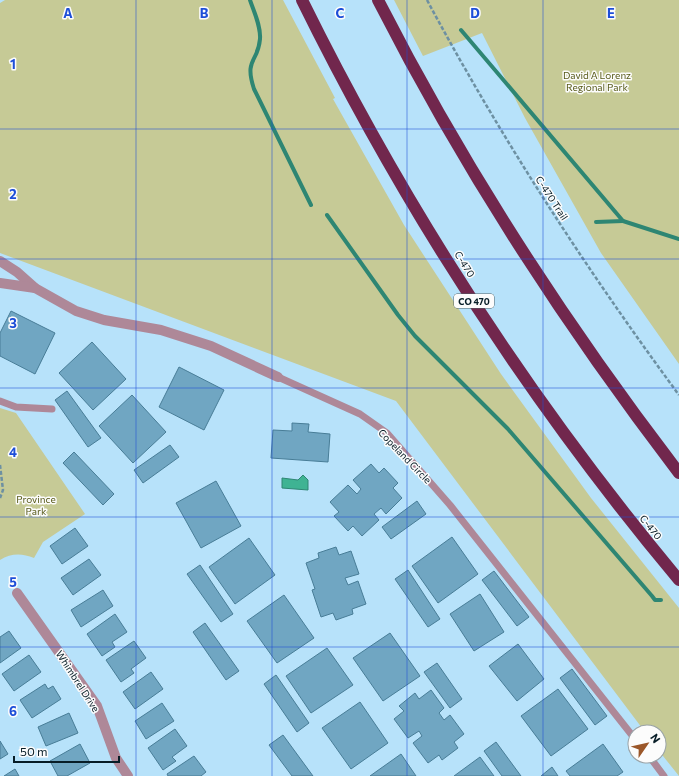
<svg xmlns="http://www.w3.org/2000/svg" width="679" height="776" font-family="Commissioner,sans-serif">
  <style>
    .green { fill: #c6ca96 }
    .water { fill: #3fb393; stroke: #2e8673 }
    .lines { fill: none; stroke-linecap: round; stroke-linejoin: round }
    .stream { stroke: #2e8673; stroke-width: 4 }
    .building { fill: #70a6c2; stroke: #487d97 }
    .path { stroke: #6d90a2; stroke-width: 2.5; stroke-dasharray: 4 2; stroke-linecap: butt }
    .lane { stroke: #ae8898; stroke-width: 7 }
    .street { stroke: #ae8898; stroke-width: 10 }
    .highway { stroke: #71274d; stroke-width: 12 }
    .grid { fill: none; stroke: #1d4ed8; stroke-width: 1; stroke-opacity: 0.55 }
    .labels { text-anchor: middle; dominant-baseline: central; stroke-width: 3; stroke-linejoin: round; paint-order: stroke }
    .shield { fill: #fcfcfc; stroke: #506067; stroke-width: 1 }
    .shield-label { font-size: 9px; font-weight: bold; fill: #071d27 }
    .park-label { font-size: 10px; fill: #585b1a; stroke: #fcfcfc }
    .street-label { font-size: 10px; fill: #071d27; stroke: #fcfcfc }
    .grid-label { font-size: 13px; text-anchor: middle; font-weight: bold; fill: #1d4ed8; stroke: #fcfcfc; stroke-width: 3; stroke-linejoin: round; paint-order: stroke }
  </style>
  <rect width="100%" height="100%" fill="#b7e2fa"/>
  <g class="green">
    <polygon points="5,0 283,0 335,98 333,99 404,225 501,374 591,498 679,608 679,776 659,751 659,732 645,732 396,401 0,253 0,3"/>
    <polygon points="394,0 679,0 679,364 601,253 525,118 482,33 423,56"/>
    <path d="M0 408 16 413 85 514 43 542 34 558C22 553 11 553 0 560Z"/>
  </g>
  <polygon class="water" points="303,475 308,480 308,490 282,488 282,478 298,480"/>
  <g class="lines">
    <g class="stream">
      <path d="M250 0C254 12 261 26 260 39 258 63 244 58 254 89L311 205"/>
      <polyline points="461,30 623,221 679,239"/>
      <polyline points="327,215 398,315 415,336 508,429 652,596 655,600 661,600"/>
      <polyline points="596,222 623,221"/>
    </g>
  </g>
  <g class="building">
    <polygon points="11,311 55,333 35,374 0,356 0,333"/>
    <polygon points="92,342 126,379 93,410 59,373"/>
    <polygon points="179,367 224,390 204,430 159,407"/>
    <polygon points="67,391 101,438 88,447 55,400"/>
    <polygon points="132,395 166,432 133,463 99,426"/>
    <polygon points="292,423 309,424 308,432 330,434 328,462 271,458 273,430 292,431"/>
    <polygon points="170,445 179,457 143,483 134,470"/>
    <polygon points="74,452 114,494 103,505 63,463"/>
    <polygon points="371,464 379,473 384,468 398,483 393,488 402,498 386,514 381,508 374,514 379,520 362,536 353,526 348,531 334,516 339,512 330,502 348,485 357,494 361,489 353,480"/>
    <polygon points="216,481 241,526 201,548 176,503"/>
    <polygon points="417,501 426,514 391,539 382,527"/>
    <polygon points="75,528 88,546 62,564 50,546"/>
    <polygon points="452,537 478,574 438,603 412,566"/>
    <polygon points="249,538 275,575 235,604 209,567"/>
    <polygon points="336,547 339,555 351,551 359,574 345,578 348,585 358,581 366,604 352,609 353,614 336,620 333,613 321,617 312,590 315,589 306,563 319,558 318,553"/>
    <polygon points="89,559 101,575 73,595 61,578"/>
    <polygon points="200,565 233,614 221,622 187,574"/>
    <polygon points="408,570 440,619 428,627 395,579"/>
    <polygon points="494,571 529,617 517,626 482,580"/>
    <polygon points="103,590 113,606 81,627 71,610"/>
    <polygon points="480,594 504,632 474,651 450,614"/>
    <polygon points="284,595 314,638 277,663 247,621"/>
    <polygon points="115,614 127,632 112,642 115,647 102,656 87,634"/>
    <polygon points="205,623 239,671 226,680 193,632"/>
    <polygon points="9,631 21,648 0,663 0,637"/>
    <polygon points="390,633 420,676 383,701 353,658"/>
    <polygon points="134,641 146,658 131,669 134,673 121,682 106,660"/>
    <polygon points="518,644 544,679 517,701 489,666"/>
    <polygon points="327,648 353,685 311,713 286,676"/>
    <polygon points="29,655 41,672 14,691 2,674"/>
    <polygon points="437,663 462,699 450,708 424,672"/>
    <polygon points="572,669 607,716 595,725 560,678"/>
    <polygon points="151,672 163,689 135,709 123,692"/>
    <polygon points="276,675 309,723 297,732 264,684"/>
    <polygon points="45,684 48,689 53,686 61,699 32,718 20,700"/>
    <polygon points="558,689 588,729 551,756 521,716"/>
    <polygon points="431,690 444,708 439,713 444,720 450,715 464,734 454,742 458,748 442,760 439,755 428,763 413,743 422,736 419,731 408,738 394,719 404,711 399,706 415,693 419,699"/>
    <polygon points="360,702 388,743 351,769 322,728"/>
    <polygon points="162,703 174,721 146,739 135,721"/>
    <polygon points="69,713 78,733 46,746 38,727"/>
    <polygon points="175,729 187,746 172,757 176,761 163,770 148,748"/>
    <polygon points="283,735 313,776 292,776 269,745"/>
    <polygon points="0,741 8,754 0,759"/>
    <polygon points="496,742 521,776 502,776 484,751"/>
    <polygon points="80,744 90,763 67,776 58,776 50,761"/>
    <polygon points="603,744 623,772 617,776 570,776 566,771"/>
    <polygon points="401,754 416,776 370,776"/>
    <polygon points="194,756 206,772 201,776 168,776 167,774"/>
    <polygon points="480,757 494,776 454,776"/>
    <polygon points="552,767 558,776 541,776"/>
    <polygon points="15,769 19,776 4,776"/>
  </g>
  <g class="lines">
    <g class="path">
      <path d="M427 0C501 138 586 269 679 395"/>
      <polyline points="0,465 3,490 0,498"/>
    </g>
    <g class="lane">
      <polyline points="278,377 360,414 387,433 450,505 635,739"/>
      <polyline points="0,401 16,407 52,409"/>
      <polyline points="649,756 664,776"/>
    </g>
    <g class="street">
      <polyline points="0,261 17,272 35,288 76,311 104,320 161,330 211,346 278,377"/>
      <polyline points="0,283 35,288"/>
      <polyline points="17,593 97,706 116,758 128,776"/>
    </g>
    <g class="highway">
      <path d="M302 0C404 207 531 403 679 580"/>
      <path d="M378 0C463 167 565 324 679 473"/>
    </g>
  </g>
  <path class="grid" d="M136 0V776M272 0V776M407 0V776M543 0V776M0 129H679M0 259H679M0 388H679M0 517H679M0 647H679"/>
  <g class="labels">
    <rect class="shield" x="454" y="294" width="40" height="14" rx="3"/>
    <g class="shield-label">
      <text x="474" y="301">CO 470</text>
    </g>
    <g class="park-label">
      <text x="597" y="75">David A Lorenz<tspan x="597" dy="12">Regional Park</tspan></text>
      <text x="36" y="499">Province<tspan x="36" dy="12">Park</tspan></text>
    </g>
    <g class="street-label">
      <text transform="translate(552 198) rotate(57)">C-470 Trail</text>
      <text transform="translate(465 264) rotate(58)">C-470</text>
      <text transform="translate(405 456) rotate(46)">Copeland Circle</text>
      <text transform="translate(651 527) rotate(51)">C-470</text>
      <text transform="translate(78 681) rotate(57)">Whimbrel Drive</text>
    </g>
  </g>
  <g class="grid-label">
    <text x="68" y="18">A</text>
    <text x="204" y="18">B</text>
    <text x="340" y="18">C</text>
    <text x="475" y="18">D</text>
    <text x="611" y="18">E</text>
    <text x="13" y="69">1</text>
    <text x="13" y="199">2</text>
    <text x="13" y="328">3</text>
    <text x="13" y="457">4</text>
    <text x="13" y="587">5</text>
    <text x="13" y="716">6</text>
  </g>
  <g transform="translate(647 744) rotate(56)"><circle r="19" fill="#fcfcfc" stroke="#9aa3a7"/>
  <path d="M0-3L7 15L0 10L-7 15Z" fill="#9b572a"/>
  <text y="-6" font-size="11" font-weight="bold" text-anchor="middle" fill="#071d27">N</text>
  </g>
  <path d="M14 756v6h105v-6" fill="none" stroke="#071d27" stroke-width="2"/>
  <text x="20" y="756" font-size="12" fill="#071d27" stroke="#fcfcfc" stroke-width="3" paint-order="stroke">50 m</text>
</svg>
